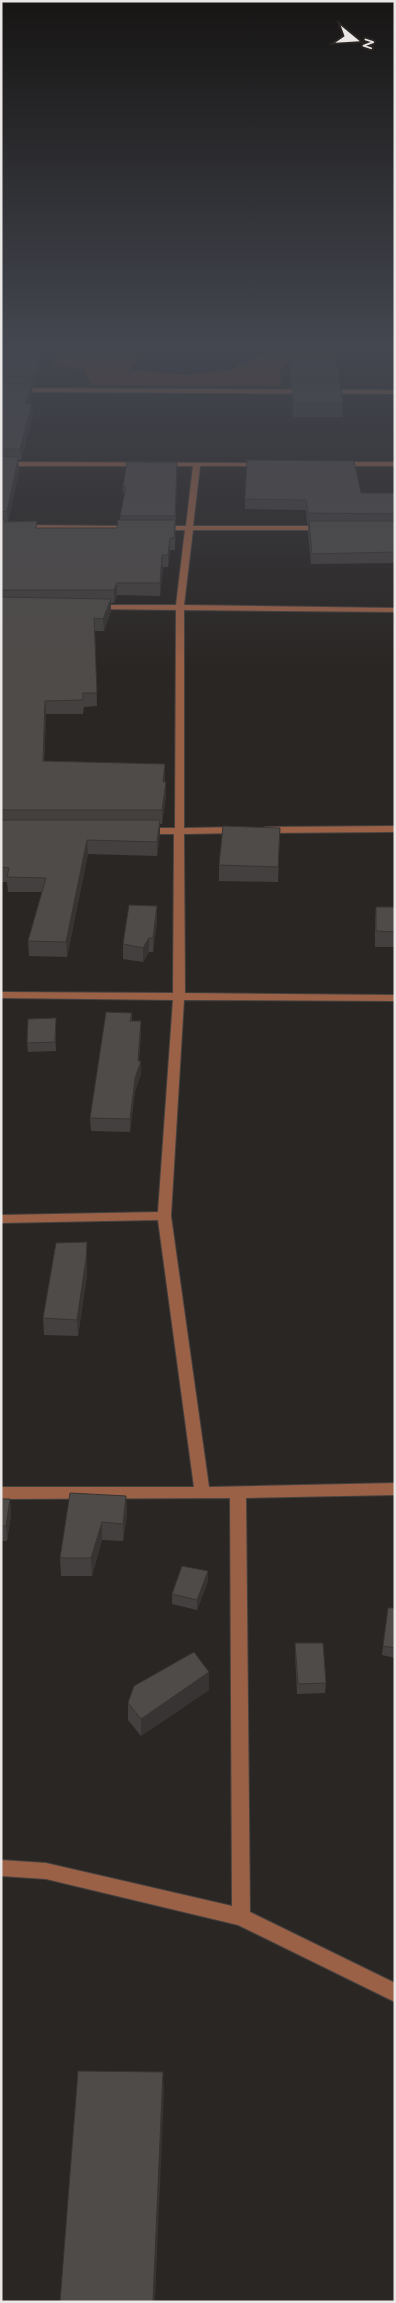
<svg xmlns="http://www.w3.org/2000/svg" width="396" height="2303" font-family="Quicksand,sans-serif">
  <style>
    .green { fill: #693a23 }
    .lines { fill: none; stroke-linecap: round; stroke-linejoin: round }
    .minor-casing { stroke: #45413f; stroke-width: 2 }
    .minor { fill: #9a6147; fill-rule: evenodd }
    .wall { fill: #44403f }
    .shaded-wall { fill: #373433 }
    .building { fill: #4f4b49; stroke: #373433 }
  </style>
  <rect width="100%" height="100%" fill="#2a2624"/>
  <polygon class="green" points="89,345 239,345 238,352 164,351 139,356 130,370 187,375 229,370 265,353 267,345 354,345 333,358 290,361 280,370 281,386 93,385 83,369 52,365 62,351"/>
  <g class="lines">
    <g class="minor-casing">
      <g id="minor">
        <polygon points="1,388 395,390 395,394 1,392"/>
        <polygon points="1,462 264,463 264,465 262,466 200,466 193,526 325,526 329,528 325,530 193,530 184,605 395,608 395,612 184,610 184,828 240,827 245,830 240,833 184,834 185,993 395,995 395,1001 184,1000 171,1216 209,1487 395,1483 395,1495 246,1498 250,1912 395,1983 395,2002 238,1925 46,1879 1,1876 1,1860 46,1863 232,1906 230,1498 1,1499 1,1487 194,1487 158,1220 1,1223 1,1215 158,1212 173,1000 1,998 1,992 173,993 174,834 145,834 140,831 145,828 175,828 176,610 94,609 90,607 94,605 176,605 185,530 160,530 156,528 160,526 186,526 193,466 1,466"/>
        <polygon points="395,462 395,466 340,466 337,464 340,462"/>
        <polygon points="1,525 132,526 136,528 132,530 1,529"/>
        <polygon points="395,826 395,832 265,833 260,830 265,827"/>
      </g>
    </g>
    <use href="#minor" class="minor"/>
  </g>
  <g class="wall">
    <polygon points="1,350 41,358 41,366 35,386 32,386 32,394 29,404 33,415 21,460 18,460 19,471 8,522 37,528 117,528 120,520 120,516 125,493 123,493 123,487 177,470 175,550 170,550 168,567 163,567 160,596 117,595 114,603 111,603 111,611 104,631 95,631 97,706 84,707 83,714 46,714 44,761 165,764 165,782 166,796 162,824 160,824 160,834 157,856 88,854 67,957 29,956 28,941 42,892 8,892 7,882 1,882"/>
    <polygon points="291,358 339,377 338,382 343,403 342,417 293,417 292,388 291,388 290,368"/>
    <polygon points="361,493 395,493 395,563 311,564 308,532 308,524 307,524 306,510 245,509 245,499"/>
    <polygon points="280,828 278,882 219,881 219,865"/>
    <polygon points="376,907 395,907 395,947 375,947 375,922"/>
    <polygon points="157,921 153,952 149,952 143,962 123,959 123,944"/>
    <polygon points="132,1013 132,1021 141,1021 141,1035 139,1061 141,1074 135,1091 130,1132 91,1131 90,1118"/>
    <polygon points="56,1018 56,1051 28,1052 27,1043"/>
    <polygon points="87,1258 87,1275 78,1336 44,1335 43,1318"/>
    <polygon points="126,1496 127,1514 123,1541 102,1540 92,1576 61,1576 60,1558"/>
    <polygon points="1,1499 10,1499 11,1514 7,1541 1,1541"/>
    <polygon points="208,1571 208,1581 197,1610 172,1604 172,1594"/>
    <polygon points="395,1608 395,1658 382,1655 383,1646"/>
    <polygon points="295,1643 326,1683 325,1693 297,1694 295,1653"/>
    <polygon points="209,1672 209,1690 141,1736 128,1720 128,1703"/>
  </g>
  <g class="shaded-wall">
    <polygon points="41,345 43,345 41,358 41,366 35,386 34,376"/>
    <polygon points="32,384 32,394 26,415 25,404"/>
    <polygon points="32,404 33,415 21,460 20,449"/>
    <polygon points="18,460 19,471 8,523 7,511"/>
    <polygon points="170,538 170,550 168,567 168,555"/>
    <polygon points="162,555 163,567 160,596 160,583"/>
    <polygon points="117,583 117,595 114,603 114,590"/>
    <polygon points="111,599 111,611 104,631 103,619"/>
    <polygon points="45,701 46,714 44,775 43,761"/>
    <polygon points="165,764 165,778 163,796 163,782"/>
    <polygon points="166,782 166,796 162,824 162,810"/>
    <polygon points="160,820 160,834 157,856 157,842"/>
    <polygon points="87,840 88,854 67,957 66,942"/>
    <polygon points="157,906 157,921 153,952 153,938"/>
    <polygon points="149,938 149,952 143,962 143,948"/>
    <polygon points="56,1018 56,1051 55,1042"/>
    <polygon points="141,1021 141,1035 138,1068 141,1061 141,1074 135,1091 130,1132 130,1119 138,1061"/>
    <polygon points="87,1242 87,1275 78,1336 77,1320"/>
    <polygon points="126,1496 127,1514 123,1541 123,1524"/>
    <polygon points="10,1499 11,1514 7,1541 6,1526"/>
    <polygon points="102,1522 102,1540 92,1576 91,1558"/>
    <polygon points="208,1571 208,1581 197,1610 197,1600"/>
    <polygon points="209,1672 209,1690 141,1736 141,1719"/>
    <polygon points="163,2072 164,2094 155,2302 153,2302"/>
  </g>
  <g class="building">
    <polygon points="7,345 41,345 39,356 41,356 34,376 1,376 1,350 5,350"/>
    <polygon points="291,358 336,358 339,377 292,377"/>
    <polygon points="292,382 340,382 343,403 294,403"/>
    <polygon points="1,383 32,384 25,404 32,404 20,449 1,449"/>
    <polygon points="1,456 18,457 18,460 7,511 1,512"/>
    <polygon points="247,460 354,461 361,493 395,493 395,514 308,513 306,500 245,499"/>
    <polygon points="127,462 177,463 175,516 120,516 126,487 123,487"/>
    <polygon points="1,519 5,519 5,522 37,521 36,528 117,528 118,520 175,520 174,538 170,538 168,555 162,555 160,583 117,583 114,590 1,590"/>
    <polygon points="309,521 395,521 395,552 312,554"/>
    <polygon points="1,597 111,599 103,619 94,618 97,693 83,693 83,700 45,701 43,761 165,764 163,782 166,782 162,810 1,810"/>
    <polygon points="1,820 160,820 157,842 87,840 66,942 28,941 46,878 7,877 9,868 1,867"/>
    <polygon points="223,826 280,828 278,867 219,865"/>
    <polygon points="129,905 157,906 153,938 149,938 143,948 123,944"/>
    <polygon points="376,907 395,907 395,932 376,931"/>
    <polygon points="106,1012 132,1013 130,1021 141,1021 138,1061 141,1061 135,1078 130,1119 90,1118"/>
    <polygon points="56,1018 55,1042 27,1043 28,1019"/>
    <polygon points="87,1242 86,1259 77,1320 43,1318 56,1243"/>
    <polygon points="70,1493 126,1496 123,1524 102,1522 91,1558 60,1558"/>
    <polygon points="1,1499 10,1499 6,1526 1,1526"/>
    <polygon points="182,1566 208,1571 197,1600 172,1594"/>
    <polygon points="388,1608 395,1608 395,1648 383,1646"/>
    <polygon points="295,1643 323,1643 326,1683 298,1684"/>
    <polygon points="194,1652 209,1672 141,1719 128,1703 134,1686"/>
    <polygon points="78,2071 163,2072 153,2302 60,2302"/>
  </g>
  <linearGradient id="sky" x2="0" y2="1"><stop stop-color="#171514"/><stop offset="0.52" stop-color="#444750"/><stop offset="1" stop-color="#444750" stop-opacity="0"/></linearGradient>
  <rect width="396" height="668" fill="url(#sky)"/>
  <rect width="396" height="2303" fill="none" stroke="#eae7e6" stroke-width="5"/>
  <g transform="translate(356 40) rotate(108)" stroke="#2a2624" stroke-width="4" paint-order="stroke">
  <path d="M0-4L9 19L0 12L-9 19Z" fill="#eae7e6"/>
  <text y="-8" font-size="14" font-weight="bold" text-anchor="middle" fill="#eae7e6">N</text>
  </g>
</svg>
